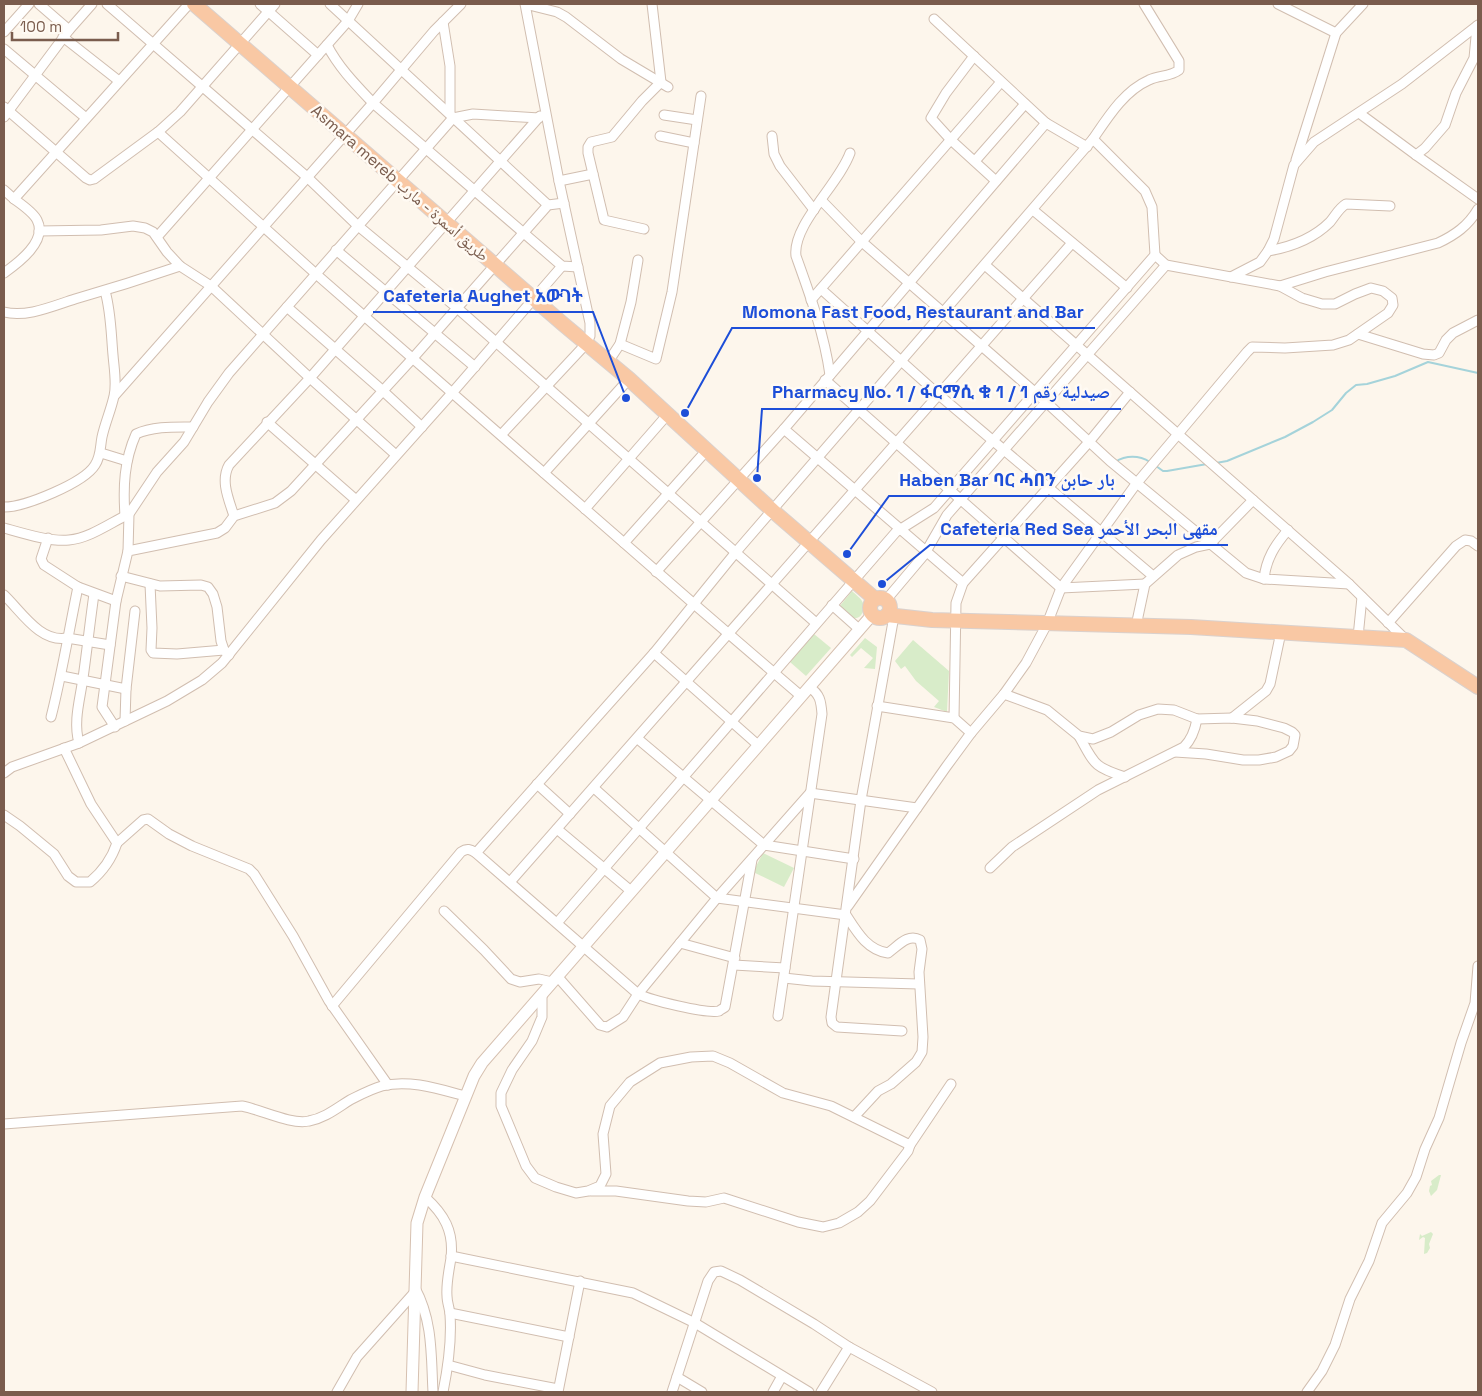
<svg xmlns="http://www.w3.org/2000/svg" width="1482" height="1396" font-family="'Space Grotesk','Noto Naskh Arabic','Noto Sans Ethiopic',sans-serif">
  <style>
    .green { fill: #d8ecc9 }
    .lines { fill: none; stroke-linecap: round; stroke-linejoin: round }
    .stream { stroke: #a5d3da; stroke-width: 2 }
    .minor-casing { stroke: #d1beb0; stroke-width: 11 }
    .secondary-casing { stroke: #d6c0b0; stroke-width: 13 }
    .trunk-casing { stroke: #dad1cd; stroke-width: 16 }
    .minor { stroke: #fff; stroke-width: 9 }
    .secondary { stroke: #fff; stroke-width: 11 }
    .trunk { stroke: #f9c8a4; stroke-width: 14 }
    .labels { text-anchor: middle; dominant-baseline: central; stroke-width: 5; stroke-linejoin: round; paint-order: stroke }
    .street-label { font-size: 16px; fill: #7a5c4d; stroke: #fffaf3 }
    .leader { fill: none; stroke: #1d4ed8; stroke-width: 2 }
    .callout-dot { fill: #1d4ed8; stroke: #fffaf3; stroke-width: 2 }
    .callout-label { font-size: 18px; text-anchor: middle; font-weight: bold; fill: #1d4ed8; stroke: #fffaf3; stroke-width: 5; stroke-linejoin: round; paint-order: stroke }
  </style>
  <rect width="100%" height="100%" fill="#fdf6ec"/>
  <g class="green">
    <path d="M852 591C856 595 861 598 863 603 866 610 860 622 851 617 847 615 842 610 839 607Z"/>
    <polygon points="814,634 831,648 806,676 790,662"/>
    <polygon points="865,638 877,647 875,669 864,668 873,658 861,648 852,657 850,655"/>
    <polygon points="913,640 949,671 947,712 934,707 939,701 916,681 905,666 901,669 895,661"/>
    <polygon points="763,853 794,868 784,887 753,872"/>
    <polygon points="1439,1175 1441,1175 1437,1190 1431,1196 1429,1191 1430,1186 1432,1185 1431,1181"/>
    <polygon points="1431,1232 1433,1234 1429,1244 1430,1248 1427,1253 1424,1254 1425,1238 1423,1237 1419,1240 1420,1234 1422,1236"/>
  </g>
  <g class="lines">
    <g class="stream">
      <path d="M1115 462C1126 455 1139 455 1150 462"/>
      <polyline points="1216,463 1227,461 1285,437 1313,422 1332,410 1346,393 1356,385 1367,384 1395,376 1428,362 1478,373"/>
      <polyline points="1156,466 1163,471 1167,471 1207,464"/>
    </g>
    <g class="minor-casing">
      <g id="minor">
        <polyline points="39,4 69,30"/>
        <polyline points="107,4 307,177 357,225 456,307 816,623"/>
        <polyline points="260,4 318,55"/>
        <polyline points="330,4 548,205"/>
        <polyline points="1278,4 1336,33"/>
        <polyline points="934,19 1046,123 1087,147"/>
        <polyline points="443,22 450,66 450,114"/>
        <polyline points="4,32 29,4"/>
        <polyline points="63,37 119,81"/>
        <path d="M327 45C339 68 356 85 373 103L562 266 578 267"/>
        <polyline points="4,49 86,118"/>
        <polyline points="974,56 946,93 931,118 951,140 996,181"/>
        <polyline points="4,107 86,178 90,180 94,179 158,132 180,112 275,4"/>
        <polyline points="1359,113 1416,155 1478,199"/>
        <polyline points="664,115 697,120"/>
        <polyline points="4,117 69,30 92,4"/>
        <polyline points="158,132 316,274 694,604 801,696"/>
        <polyline points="660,136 694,143"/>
        <polyline points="772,136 774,154 780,166 814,210"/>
        <polyline points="1416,155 1425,148 1445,125 1456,93 1474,58 1477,26"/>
        <polyline points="1296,160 1336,33 1363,4"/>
        <polyline points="975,161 1025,104"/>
        <polyline points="559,181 593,174"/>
        <polyline points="4,190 14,199 189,4"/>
        <polyline points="821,200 861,241 1046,402 1110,461 1246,573 1264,579"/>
        <polyline points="1033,210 1127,288"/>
        <polyline points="644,229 604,220 588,153 588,147 591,142 612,137 642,101 661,82 652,4"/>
        <polyline points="39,231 101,230 133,226 145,228 153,232 167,252 180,266 211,286 310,378 396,455"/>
        <polyline points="157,237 348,21 358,4"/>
        <polyline points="336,250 475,367"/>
        <path d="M1268 251C1291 247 1313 239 1330 222 1335 216 1339 208 1346 204L1390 206"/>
        <polyline points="985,265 1349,584 1406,640"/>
        <path d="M4 273C18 263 48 241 37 220 33 212 21 204 14 199"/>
        <polyline points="1231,277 1260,262 1268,251 1274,239 1294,165 1314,142 1402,84 1478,25"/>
        <path d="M1280 286 1325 272 1438 243C1455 235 1468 226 1478 209"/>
        <polyline points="821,289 939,395 1153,576"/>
        <polyline points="811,300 1001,82"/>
        <polyline points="287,307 383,391 422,427"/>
        <path d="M4 312C26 318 53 306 75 299 110 289 145 278 180 266"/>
        <polyline points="1358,334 1423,354 1434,355 1439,353 1446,340 1453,333 1478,320"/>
        <polyline points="620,344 656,359 672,292 701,96"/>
        <polyline points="608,362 620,344 631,302 638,260"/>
        <path d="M830 375C824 333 810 295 796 256 792 225 839 184 850 153"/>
        <polyline points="825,380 1061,588 1145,584"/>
        <polyline points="115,395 373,103 434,31 461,4"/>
        <polyline points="267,422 356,500"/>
        <polyline points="784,429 963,583"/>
        <polyline points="501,435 586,344 590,336 590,323 559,181 525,4 557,12 566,17 621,59 668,87"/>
        <polyline points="101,453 127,461"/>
        <polyline points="544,473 629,379"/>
        <path d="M4 507C25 507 84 483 95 465 101 456 100 447 102 437 105 423 111 410 114 396 117 384 114 368 113 355 111 333 111 312 105 291"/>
        <polyline points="585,509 668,414"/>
        <path d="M125 516C123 487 124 461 136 434 153 426 175 427 193 427"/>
        <path d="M234 516C229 500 220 481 229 465L310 378 540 116"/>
        <path d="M4 528C22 533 50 542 69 540 90 538 110 523 129 514"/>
        <path d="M1288 530C1275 545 1266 559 1264 579L1349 584"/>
        <polyline points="48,538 41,559 44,565 78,587 116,601"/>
        <polyline points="624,543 707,450"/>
        <polyline points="128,551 129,514 157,472 184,442 208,402 229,373 453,118 473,114 539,118"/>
        <polyline points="656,572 784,429 1046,123"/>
        <polyline points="121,576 160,586 201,585 208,587 213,594 217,607 221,641 224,650 229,655"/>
        <polyline points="150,584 152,628 151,650 153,653 177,654 224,650"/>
        <path d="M4 595C21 611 40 643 67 638L110 645"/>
        <polyline points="886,600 924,555 947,515 1166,265"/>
        <polyline points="832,605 859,629"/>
        <polyline points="894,616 861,800 831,1017 832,1023 837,1027 902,1031"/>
        <polyline points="1388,623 1456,546 1465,540 1471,541 1478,546"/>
        <polyline points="1136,626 1145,584 1178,555 1196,547 1210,544 1253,500"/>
        <polyline points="1358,637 1362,597"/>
        <polyline points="654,653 758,745"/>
        <polyline points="62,676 126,689"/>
        <polyline points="1004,694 1047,710 1079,736 1093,739 1111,732 1139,715 1158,709 1174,710 1197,719 1232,718 1257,721 1284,728 1292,732 1295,735 1293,746 1289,751 1276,757 1259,760 1243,760 1206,754 1175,752"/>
        <polyline points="877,706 954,718 971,733"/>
        <path d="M51 717C62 674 69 630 78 587"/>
        <polyline points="954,718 956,603 963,583 1089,442 1130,392"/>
        <polyline points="1232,718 1266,691 1270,684 1281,632"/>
        <polyline points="125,721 126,689 135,611"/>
        <polyline points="115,727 102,707 116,601 128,551 217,533 225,528 234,516 275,503 291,491 413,358 548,205 564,203"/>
        <path d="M1079 736C1095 765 1094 767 1125 777"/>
        <polyline points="638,739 764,845 854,859"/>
        <path d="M79 743C73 721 80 700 83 678 87 650 90 622 94 594"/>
        <polyline points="4,773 12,767 79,743 167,701 202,680 222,663 321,540 452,393 562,266"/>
        <polyline points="537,784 570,814"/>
        <path d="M594 788 717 898 846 915C857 932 867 950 888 953 898 946 908 933 920 940L922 949 919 972 923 1037 922 1052 916 1062 891 1084 878 1091 854 1117"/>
        <path d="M4 815 20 826 54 854 68 876 76 882H90C102 872 112 858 117 843L91 804 64 748"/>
        <polyline points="557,829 631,891"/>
        <polyline points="117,843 143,820 148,819 169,834 192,846 249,869 254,874 293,936 329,1001 388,1085"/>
        <path d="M476 853 654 653 736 552 1093 139C1108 117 1124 91 1149 80 1159 75 1170 77 1179 70V61L1144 4"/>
        <path d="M990 868 1012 847 1098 790 1184 747C1192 739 1195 730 1197 719"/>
        <path d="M510 882C699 670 885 456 1072 243"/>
        <polyline points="848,906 946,767 971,733 1004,694 1026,663 1047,624 1061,588 1136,484 1247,352 1252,347 1285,348 1333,345 1349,340 1388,313 1393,305 1392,298 1383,291 1371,288 1355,294 1335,304 1322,304 1302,298 1280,286 1166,265 1155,255"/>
        <polyline points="444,911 484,950 511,979 520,982 539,979 552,982"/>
        <polyline points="557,923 896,532 934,508 1155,255 1152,207 1145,191 1093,139"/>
        <polyline points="680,943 735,958"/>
        <polyline points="734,965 785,968"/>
        <polyline points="557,976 600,1025 607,1027 623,1017 638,994 717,898 810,793 917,808"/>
        <polyline points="784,978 812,981 919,984"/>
        <polyline points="542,994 542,1017 532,1041 512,1070 501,1093 501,1106 526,1166 535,1178 556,1187 576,1193 588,1191 600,1186 606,1174 603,1134 610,1106 630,1082 660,1063 691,1057 713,1056 730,1063 783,1093 831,1106 910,1145 951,1084"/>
        <path d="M332 1006 461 852C467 848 470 849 476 853L638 994C650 1000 706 1014 719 1011 720 1010 724 1008 725 1007L752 860"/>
        <path d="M778 1016 822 714C821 701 820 694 809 687"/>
        <path d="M4 1124 242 1106C262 1110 291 1125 309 1121 325 1118 337 1108 350 1100 360 1095 371 1089 382 1086 409 1079 439 1089 465 1096"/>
        <polyline points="591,1191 616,1191 688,1201 706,1202 724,1198 798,1222 823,1227 839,1223 858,1212 870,1201 908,1151 910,1145"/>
        <path d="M425 1197C444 1214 454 1231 451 1258 449 1271 446 1283 447 1296 447 1303 450 1309 450 1315 452 1342 448 1367 443 1392"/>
        <polyline points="451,1256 633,1293 695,1323 809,1392"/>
        <path d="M415 1288C433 1321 431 1356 433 1392"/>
        <polyline points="450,1313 569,1337"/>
        <polyline points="448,1365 485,1375 558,1389"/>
        <polyline points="677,1377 702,1392"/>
        <polyline points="337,1392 357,1357 414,1293"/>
        <polyline points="558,1392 580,1281"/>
        <polyline points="672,1392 708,1281 714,1272 721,1271 740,1280 814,1324 849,1347 932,1392"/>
        <polyline points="773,1392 782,1376"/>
        <polyline points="821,1392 849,1347"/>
        <polyline points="1307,1392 1322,1371 1335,1345 1350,1299 1369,1261 1382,1223 1407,1193 1416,1177 1425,1149 1439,1118 1461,1043 1475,1003 1478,966"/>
      </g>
    </g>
    <g class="secondary-casing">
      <polyline id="secondary" points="412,1392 417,1223 425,1197 474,1076 482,1063 872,615"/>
    </g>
    <g class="trunk-casing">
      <g id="trunk">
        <polyline points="194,4 563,324 629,379 773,511 875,599"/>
        <circle cx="880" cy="608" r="10"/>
        <polyline points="887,615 932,620 1191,627 1406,640 1478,687"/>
      </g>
    </g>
    <use href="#minor" class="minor"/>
    <use href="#secondary" class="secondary"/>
    <use href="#trunk" class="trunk"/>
  </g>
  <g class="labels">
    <g class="street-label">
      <text transform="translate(400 183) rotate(41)">Asmara mereb طريق أسمرة - مارب</text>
    </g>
  </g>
  <path class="leader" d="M626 398L593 312H373M685 413L732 328H1095M757 478L762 409H1121M847 554L889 496H1125M882 584L930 545H1228"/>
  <g class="callout-dot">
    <circle cx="626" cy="398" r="5"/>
    <circle cx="685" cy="413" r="5"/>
    <circle cx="757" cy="478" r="5"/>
    <circle cx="847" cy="554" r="5"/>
    <circle cx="882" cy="584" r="5"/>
  </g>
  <g class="callout-label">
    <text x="483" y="302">Cafeteria Aughet አውገት</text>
    <text x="913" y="318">Momona Fast Food, Restaurant and Bar</text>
    <text x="941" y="398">Pharmacy No. 1 / ፋርማሲ ቁ 1 / صيدلية رقم 1</text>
    <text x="1007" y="486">Haben Bar ባር ሓበን بار حابن</text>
    <text x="1079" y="535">Cafeteria Red Sea مقهى البحر الأحمر</text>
  </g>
  <rect width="1482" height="1396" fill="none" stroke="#7a5c4d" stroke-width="10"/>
  <path d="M12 32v8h106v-8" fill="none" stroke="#7a5c4d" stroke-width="2.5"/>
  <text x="20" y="32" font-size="15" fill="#7a5c4d" stroke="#fffaf3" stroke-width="4" paint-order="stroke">100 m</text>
</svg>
